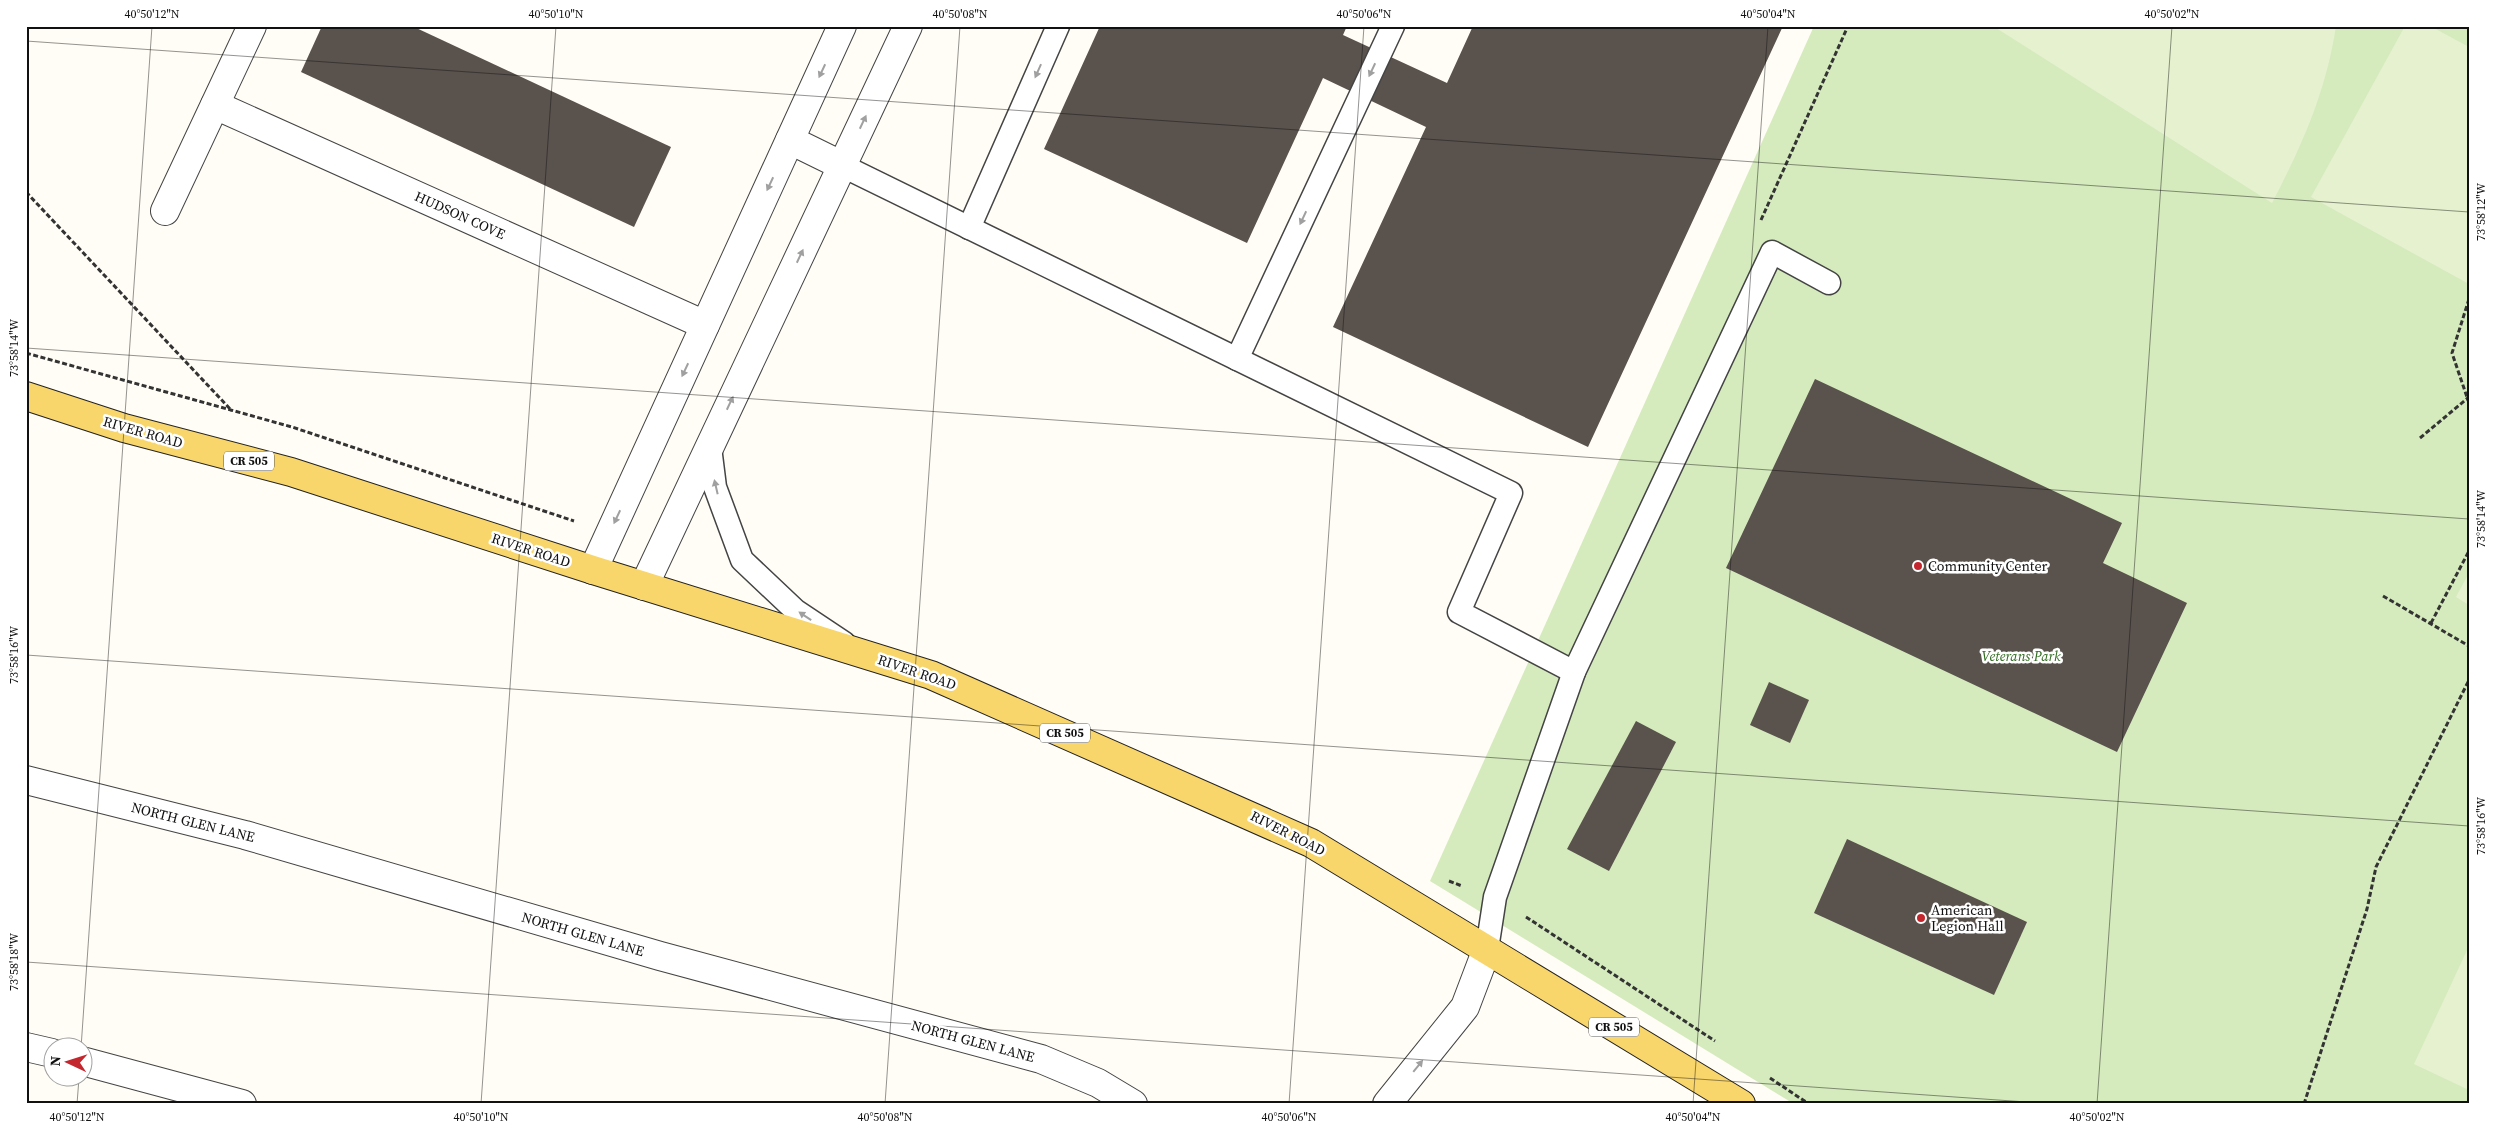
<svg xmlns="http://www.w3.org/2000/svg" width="2495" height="1130" font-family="'Source Serif 4',serif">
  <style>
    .green { fill: #d5ebbd }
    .pitch { fill: #e6f2cf }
    .building { fill: #5a524d }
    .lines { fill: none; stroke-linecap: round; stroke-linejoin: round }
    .service-casing { stroke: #444; stroke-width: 25 }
    .minor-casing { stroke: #444; stroke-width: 30 }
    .primary-casing { stroke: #222; stroke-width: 30 }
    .path { stroke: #333; stroke-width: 3; stroke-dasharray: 5 2.5; stroke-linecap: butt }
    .service { stroke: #fff; stroke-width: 22 }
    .minor { stroke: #fff; stroke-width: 28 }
    .primary { stroke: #f9d66b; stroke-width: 28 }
    .oneway { fill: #a0a0a0 }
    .ticks { fill: none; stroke: #111; stroke-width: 1; stroke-opacity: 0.45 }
    .poi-dot { fill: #c4262e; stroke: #fff; stroke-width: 2 }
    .labels { text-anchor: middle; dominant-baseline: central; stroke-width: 5; stroke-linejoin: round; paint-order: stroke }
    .shield { fill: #fff; stroke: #585858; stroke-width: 1 }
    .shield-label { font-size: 12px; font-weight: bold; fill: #111 }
    .street-label { font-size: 14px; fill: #111; stroke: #fff }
    .poi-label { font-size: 14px; fill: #111; stroke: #fff; text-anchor: start }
    .park-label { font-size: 14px; font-style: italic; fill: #2f6b1f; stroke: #fff }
    .neatline { fill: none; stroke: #111; stroke-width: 2 }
    .ticks-label { font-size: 12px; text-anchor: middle; fill: #111 }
  </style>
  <rect width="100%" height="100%" fill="#fffdf5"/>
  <polygon class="green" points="1814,26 2469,26 2469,1104 1794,1104 1430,881"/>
  <g class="pitch">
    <path d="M1993 26H2336C2326 92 2302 145 2272 203Z"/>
    <polygon points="2405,26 2430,26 2469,47 2469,284 2311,197"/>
    <polygon points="2469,573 2469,605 2456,597"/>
    <polygon points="2469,946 2469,1090 2414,1064"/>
  </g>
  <g class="building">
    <polygon points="322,26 412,26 671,147 634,227 301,72"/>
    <polygon points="1100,26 1347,26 1343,35 1447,83 1473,26 1783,26 1588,447 1333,327 1426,127 1323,78 1247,243 1044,149"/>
    <polygon points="1815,379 2122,523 2103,563 2187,603 2117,752 1726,568"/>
    <polygon points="1769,682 1809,700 1790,743 1750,725"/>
    <polygon points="1636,721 1676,742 1609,871 1567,849"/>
    <polygon points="1847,839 2027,922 1994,995 1814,913"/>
  </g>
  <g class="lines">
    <g class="service-casing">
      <g id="service">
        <polyline points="843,166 1511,493 1459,612 1574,672"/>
        <polyline points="969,228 1058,26"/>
        <polyline points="1237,359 1393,26"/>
        <polyline points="710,447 715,487 742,560 796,611 844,643"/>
        <polyline points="1487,949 1495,897 1574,672 1772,252 1829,283"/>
      </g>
    </g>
    <g class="minor-casing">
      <g id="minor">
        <polyline points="215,105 705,325"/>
        <polyline points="790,140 843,166"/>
        <polyline points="165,211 252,26"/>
        <polyline points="593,570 842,26"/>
        <polyline points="644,586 908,26"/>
        <polyline points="26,780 245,835 660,956 1041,1059 1098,1083 1133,1104"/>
        <polyline points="26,1047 52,1053"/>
        <polyline points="82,1061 242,1104"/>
        <polyline points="1387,1104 1465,1007 1487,949"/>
      </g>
    </g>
    <g class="primary-casing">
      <polyline id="primary" points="26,396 124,428 291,472 593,570 931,675 1311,843 1741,1104"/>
    </g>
    <g class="path">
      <polyline points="26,192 232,411"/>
      <polyline points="1761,220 1848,26"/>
      <polyline points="2469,299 2452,353 2469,403"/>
      <polyline points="26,353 292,427 574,521"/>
      <polyline points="2420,438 2469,397"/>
      <polyline points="2383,596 2469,646"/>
      <polyline points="2431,623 2469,551"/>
      <polyline points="1449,881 1462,886"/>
      <polyline points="1526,917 1715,1041"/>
      <polyline points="1770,1078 1809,1104"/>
      <polyline points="2304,1104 2367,909 2376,867 2469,680"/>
    </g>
    <use href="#service" class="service"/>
    <use href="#minor" class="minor"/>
    <use href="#primary" class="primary"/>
  </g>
  <defs><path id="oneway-solid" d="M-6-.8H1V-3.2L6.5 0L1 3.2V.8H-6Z" transform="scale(1.25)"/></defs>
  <g class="oneway">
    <use href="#oneway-solid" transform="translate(1372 70) rotate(115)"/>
    <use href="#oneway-solid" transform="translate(822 71) rotate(115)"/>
    <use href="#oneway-solid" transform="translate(1038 71) rotate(114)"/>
    <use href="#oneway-solid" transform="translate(863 122) rotate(-65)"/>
    <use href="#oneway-solid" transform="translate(770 184) rotate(115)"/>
    <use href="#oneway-solid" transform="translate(1303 218) rotate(115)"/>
    <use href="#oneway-solid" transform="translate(800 256) rotate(-65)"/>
    <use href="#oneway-solid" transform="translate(685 370) rotate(115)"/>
    <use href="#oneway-solid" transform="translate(730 403) rotate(-65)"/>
    <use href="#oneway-solid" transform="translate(716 487) rotate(-103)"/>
    <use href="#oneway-solid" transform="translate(617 517) rotate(115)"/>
    <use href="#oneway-solid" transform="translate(805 616) rotate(-146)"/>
    <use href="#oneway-solid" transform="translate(1418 1066) rotate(-51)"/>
  </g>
  <path class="ticks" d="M26 41 2469 212M26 348 2469 519M26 655 2469 826M26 962 2055 1104M81 1048 152 26M77 1104 79 1078M481 1104 556 26M885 1104 960 26M1289 1104 1364 26M1693 1104 1768 26M2097 1104 2172 26"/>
  <g class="poi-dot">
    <circle cx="1918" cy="566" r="5"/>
    <circle cx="1921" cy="918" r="5"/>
  </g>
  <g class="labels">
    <g class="shield">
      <rect x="224" y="451.5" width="50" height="19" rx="4"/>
      <rect x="1040" y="723.5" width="50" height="19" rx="4"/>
      <rect x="1589" y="1017.5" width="50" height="19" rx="4"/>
    </g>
    <g class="shield-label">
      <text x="249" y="461">CR 505</text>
      <text x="1065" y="733">CR 505</text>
      <text x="1614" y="1027">CR 505</text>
    </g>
    <g class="street-label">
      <text transform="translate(460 215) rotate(24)">HUDSON COVE</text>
      <text transform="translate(143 432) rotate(16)">RIVER ROAD</text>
      <text transform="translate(531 550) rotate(18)">RIVER ROAD</text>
      <text transform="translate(917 672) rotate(19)">RIVER ROAD</text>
      <text transform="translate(193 822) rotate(14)">NORTH GLEN LANE</text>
      <text transform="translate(1288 833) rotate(27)">RIVER ROAD</text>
      <text transform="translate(583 934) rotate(16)">NORTH GLEN LANE</text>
      <text transform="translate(973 1041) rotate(15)">NORTH GLEN LANE</text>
    </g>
    <g class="poi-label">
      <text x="1928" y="566">Community Center</text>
      <text x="1931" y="910">American<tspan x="1931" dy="16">Legion Hall</tspan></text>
    </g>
    <g class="park-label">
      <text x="2021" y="656">Veterans Park</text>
    </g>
  </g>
  <rect width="2495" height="1130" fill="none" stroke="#ffffff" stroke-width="55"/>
  <g transform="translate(68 1062) rotate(274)"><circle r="24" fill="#ffffff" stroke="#a0a0a0"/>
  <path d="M0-4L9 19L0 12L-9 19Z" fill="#c4262e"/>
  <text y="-8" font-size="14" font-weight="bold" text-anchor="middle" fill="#111111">N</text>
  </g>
  <rect x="28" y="28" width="2440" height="1074" class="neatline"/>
  <g class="ticks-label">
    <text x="152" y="18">40°50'12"N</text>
    <text x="556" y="18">40°50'10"N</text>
    <text x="960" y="18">40°50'08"N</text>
    <text x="1364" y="18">40°50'06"N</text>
    <text x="1768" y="18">40°50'04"N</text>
    <text x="2172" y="18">40°50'02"N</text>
    <text transform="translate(2481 212) rotate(-90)" y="4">73°58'12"W</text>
    <text transform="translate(14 348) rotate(-90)" y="4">73°58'14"W</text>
    <text transform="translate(2481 519) rotate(-90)" y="4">73°58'14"W</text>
    <text transform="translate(14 655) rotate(-90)" y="4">73°58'16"W</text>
    <text transform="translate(2481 826) rotate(-90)" y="4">73°58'16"W</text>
    <text transform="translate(14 962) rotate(-90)" y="4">73°58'18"W</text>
    <text x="77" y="1121">40°50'12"N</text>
    <text x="481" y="1121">40°50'10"N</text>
    <text x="885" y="1121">40°50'08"N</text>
    <text x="1289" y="1121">40°50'06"N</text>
    <text x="1693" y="1121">40°50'04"N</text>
    <text x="2097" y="1121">40°50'02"N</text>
  </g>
</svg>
